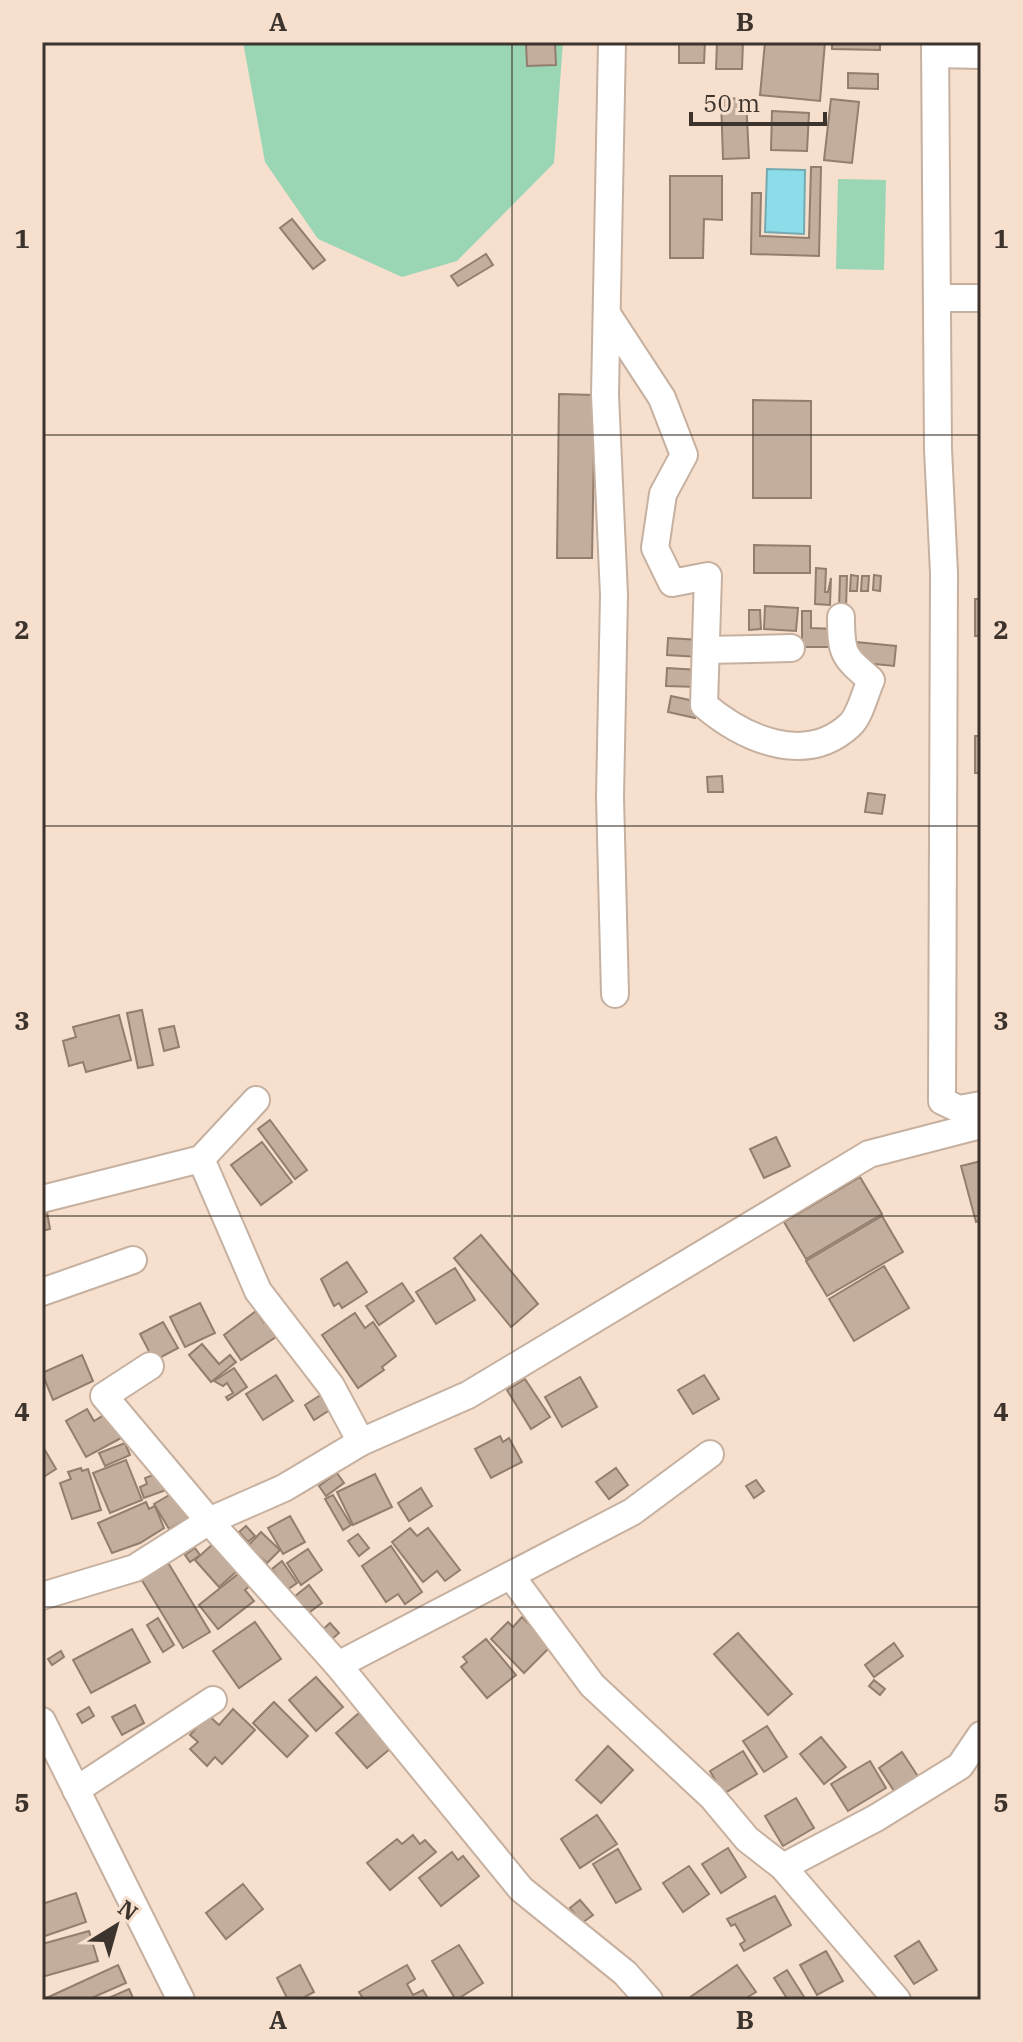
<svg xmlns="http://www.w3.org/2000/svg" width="1023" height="2042" font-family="'IBM Plex Serif',serif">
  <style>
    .green { fill: #9ad5b4 }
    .water { fill: #8cdde9; stroke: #74aab0; stroke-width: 2 }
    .building { fill: #c3ad9c; stroke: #937e6e; stroke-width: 2 }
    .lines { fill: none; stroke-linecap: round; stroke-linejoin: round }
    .minor-casing { stroke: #c6b09f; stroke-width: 30 }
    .minor { stroke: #fff; stroke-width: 26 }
    .grid { fill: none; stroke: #3c332c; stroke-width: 2; stroke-opacity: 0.55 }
    .neatline { fill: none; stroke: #3c332c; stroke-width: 3 }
    .grid-label { font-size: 26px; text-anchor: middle; font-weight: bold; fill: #3c332c }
  </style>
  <rect width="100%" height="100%" fill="#f7dfce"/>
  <g class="green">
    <polygon points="243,42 563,42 554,163 457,261 402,277 318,239 265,162"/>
    <polygon points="838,179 886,180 884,270 836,269"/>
  </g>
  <polygon class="water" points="767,169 805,170 804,234 765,232"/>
  <g class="building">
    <polygon points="526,42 555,42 556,65 527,66"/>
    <polygon points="679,42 705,42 704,63 679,63"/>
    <polygon points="717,42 743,42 742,69 716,69"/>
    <polygon points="765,42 825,42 820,101 760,95"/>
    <polygon points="832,42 880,42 880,50 832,49"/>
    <polygon points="848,73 878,74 878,89 848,88"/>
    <polygon points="746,98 749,158 723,159 721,99"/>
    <polygon points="831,99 859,102 852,163 824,160"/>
    <polygon points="772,111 809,113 807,151 771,150"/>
    <polygon points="811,167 821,167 819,256 751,254 752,193 761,193 760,236 809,238"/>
    <polygon points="670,176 722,176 722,220 704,219 703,258 670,258"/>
    <polygon points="292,219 325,260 313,269 280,228"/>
    <polygon points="486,254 493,265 458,286 451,276"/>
    <polygon points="559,394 595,395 592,558 557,558"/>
    <polygon points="753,400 811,401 811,498 753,498"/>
    <polygon points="754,545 810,546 810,573 754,573"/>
    <polygon points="816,568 826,569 825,592 828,592 831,578 830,605 815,604"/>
    <polygon points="851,575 858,576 857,591 850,591"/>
    <polygon points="874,575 881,576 880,591 873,590"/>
    <polygon points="840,576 847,576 846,609 839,609"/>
    <polygon points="862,576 869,576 868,591 861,591"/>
    <rect x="975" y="599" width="6" height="37"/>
    <polygon points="765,606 798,608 796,631 764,629"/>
    <polygon points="749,610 760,610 761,629 749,630"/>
    <polygon points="802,611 811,611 811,628 836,629 835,647 802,647"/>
    <polygon points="668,638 700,640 699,657 667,655"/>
    <polygon points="856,642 896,646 894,666 855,662"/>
    <polygon points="667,668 699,670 698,687 666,686"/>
    <polygon points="671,696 699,702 695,718 668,712"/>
    <rect x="975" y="736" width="6" height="37"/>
    <polygon points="722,776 723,792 708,792 707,777"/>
    <polygon points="868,793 885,795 882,814 865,812"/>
    <polygon points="142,1010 153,1065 138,1068 127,1013"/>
    <polygon points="119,1015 131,1060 86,1072 83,1062 69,1066 63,1041 76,1037 73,1027"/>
    <polygon points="174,1026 179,1047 164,1051 159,1029"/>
    <polygon points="270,1120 307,1170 295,1179 258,1129"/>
    <polygon points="776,1137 790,1166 764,1178 750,1149"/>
    <polygon points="262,1142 292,1182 261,1205 231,1165"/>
    <polygon points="981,1161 981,1220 976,1222 961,1166"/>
    <polygon points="860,1177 882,1214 806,1259 784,1222"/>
    <polygon points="46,1206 50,1229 42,1231 42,1207"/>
    <polygon points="882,1216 903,1252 827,1296 806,1261"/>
    <polygon points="481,1235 538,1304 511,1327 454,1258"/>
    <polygon points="347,1262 367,1292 342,1308 339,1303 334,1306 321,1279"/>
    <polygon points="884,1266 909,1308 854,1341 829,1299"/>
    <polygon points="455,1268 475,1300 436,1324 416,1292"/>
    <polygon points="402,1283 414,1301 379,1325 366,1306"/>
    <polygon points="200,1303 215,1333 185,1347 170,1317"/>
    <polygon points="256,1311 264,1323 269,1320 279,1335 241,1360 224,1335"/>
    <polygon points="355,1313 365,1328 373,1322 396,1356 382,1367 384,1370 358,1388 322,1335"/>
    <polygon points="163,1322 178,1348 154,1361 140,1334"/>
    <polygon points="202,1344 219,1364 230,1355 236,1362 211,1382 189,1355"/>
    <polygon points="82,1355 93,1381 53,1400 42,1373"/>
    <polygon points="234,1368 247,1387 228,1400 226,1397 233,1393 227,1383 223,1386 214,1381"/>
    <polygon points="276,1375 293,1401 263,1420 246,1394"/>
    <polygon points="704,1375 719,1399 693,1414 678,1390"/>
    <polygon points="580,1377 597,1407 562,1427 545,1397"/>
    <polygon points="525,1379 550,1417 531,1429 507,1390"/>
    <polygon points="327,1391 336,1406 314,1420 305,1405"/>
    <polygon points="87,1409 94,1421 109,1412 123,1437 86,1457 66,1421"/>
    <polygon points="500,1436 503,1442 509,1438 522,1462 491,1478 475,1449"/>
    <polygon points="125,1443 130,1455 105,1466 99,1453"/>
    <polygon points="42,1445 56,1469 42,1478"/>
    <polygon points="126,1460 142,1500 110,1513 93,1473"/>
    <polygon points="81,1468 82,1471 88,1469 101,1510 72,1519 60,1483 71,1479 68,1472"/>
    <polygon points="616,1468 628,1485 609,1499 596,1482"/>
    <polygon points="163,1471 169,1489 144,1498 140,1487 147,1484 145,1478"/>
    <polygon points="337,1473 344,1483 326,1496 319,1486"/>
    <polygon points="375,1474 392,1507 353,1525 337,1492"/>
    <polygon points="756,1480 764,1491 754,1498 746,1486"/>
    <polygon points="421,1488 432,1506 409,1521 398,1503"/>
    <polygon points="176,1491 192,1516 169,1529 154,1504"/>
    <polygon points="333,1495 351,1525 343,1530 325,1499"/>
    <polygon points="146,1502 149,1509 155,1506 164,1528 140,1543 112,1553 98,1523"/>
    <polygon points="290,1516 305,1542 283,1554 268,1528"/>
    <polygon points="246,1526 255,1536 248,1542 239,1532"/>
    <polygon points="410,1528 417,1536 428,1528 460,1570 445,1581 437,1571 423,1582 392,1542"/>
    <polygon points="261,1532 280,1550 267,1563 248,1546"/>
    <polygon points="358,1534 369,1548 359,1556 348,1541"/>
    <polygon points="213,1544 237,1571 219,1587 195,1560"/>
    <polygon points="391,1546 422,1592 405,1604 398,1594 386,1602 362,1566"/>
    <polygon points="195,1548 200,1555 190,1562 185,1555"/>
    <polygon points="308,1549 322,1570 301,1585 287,1563"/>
    <polygon points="167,1561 210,1632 183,1648 140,1577"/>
    <polygon points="282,1561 297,1583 287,1590 272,1569"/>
    <polygon points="243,1570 253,1583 245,1590 254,1601 218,1629 199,1605"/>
    <polygon points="309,1585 322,1603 307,1614 294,1597"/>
    <polygon points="522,1617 551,1646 524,1673 491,1639 508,1622 513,1627"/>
    <polygon points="158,1618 174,1645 163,1652 147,1625"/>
    <polygon points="255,1622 281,1659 239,1688 213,1651"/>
    <polygon points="330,1623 339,1633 331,1640 322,1630"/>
    <polygon points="132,1629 150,1662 91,1693 73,1660"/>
    <polygon points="738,1633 792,1694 768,1715 714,1654"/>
    <polygon points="486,1639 516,1675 487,1698 461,1667 467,1662 463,1657"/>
    <polygon points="894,1643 903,1656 874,1677 865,1665"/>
    <polygon points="61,1651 64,1657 52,1665 48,1659"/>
    <polygon points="316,1677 343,1707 316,1731 289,1700"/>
    <polygon points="874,1680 885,1689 880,1695 869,1686"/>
    <polygon points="274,1702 308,1736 287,1757 253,1723"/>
    <polygon points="135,1705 144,1723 122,1735 112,1717"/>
    <polygon points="89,1707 94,1716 82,1723 77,1714"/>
    <polygon points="233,1709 255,1730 222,1764 215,1757 207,1766 190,1749 198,1742 190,1735 208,1715 219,1725"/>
    <polygon points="359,1713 390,1749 367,1768 336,1733"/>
    <polygon points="767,1726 787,1757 764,1772 743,1741"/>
    <polygon points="821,1737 846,1767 824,1784 800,1754"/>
    <polygon points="608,1746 633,1770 601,1803 576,1780"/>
    <polygon points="743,1751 757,1774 723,1794 710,1771"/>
    <polygon points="902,1752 921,1781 898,1797 879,1768"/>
    <polygon points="870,1761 886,1788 848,1811 831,1784"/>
    <polygon points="796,1798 814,1828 783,1846 765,1816"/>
    <polygon points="597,1815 617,1844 580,1868 561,1839"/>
    <polygon points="413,1835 420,1844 425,1840 436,1852 390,1890 367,1863 397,1839 402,1844"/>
    <polygon points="728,1848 746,1877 721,1893 702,1864"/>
    <polygon points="618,1849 641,1889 616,1903 593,1864"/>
    <polygon points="452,1852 458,1860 463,1856 479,1876 441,1906 419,1878"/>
    <polygon points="689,1866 709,1894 683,1912 663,1883"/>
    <polygon points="243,1884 263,1909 226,1939 206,1913"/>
    <polygon points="76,1893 86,1922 42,1937 42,1904"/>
    <polygon points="775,1896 791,1925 744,1951 740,1944 745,1941 735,1924 731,1926 727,1919"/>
    <polygon points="580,1900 593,1915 582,1923 570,1908"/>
    <polygon points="89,1931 98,1961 42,1977 42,1944"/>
    <polygon points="919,1941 937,1970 914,1984 895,1956"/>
    <polygon points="459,1945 483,1983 456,2000 432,1961"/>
    <polygon points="826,1951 843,1981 817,1995 800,1965"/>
    <polygon points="118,1965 126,1983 87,2000 42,2000"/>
    <polygon points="300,1965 314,1992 299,2000 288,2000 277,1978"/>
    <polygon points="407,1965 415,1979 407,1984 413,1995 423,1990 429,2000 364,2000 359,1992"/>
    <polygon points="737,1965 756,1992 743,2000 686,2000"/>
    <polygon points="787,1970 806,2000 788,2000 774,1978"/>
    <polygon points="129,1989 134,2000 104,2000"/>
  </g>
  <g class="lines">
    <g class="minor-casing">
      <g id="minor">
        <polyline points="612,42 605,395 614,595 610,797 615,994"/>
        <polyline points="935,42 938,449 944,573 942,1101 959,1109 981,1105"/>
        <polyline points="935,54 981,55"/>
        <polyline points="938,298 981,298"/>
        <path d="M609 317 662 398 684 455 663 494 655 548 672 583 708 576 704 705C743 738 805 767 850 725 860 716 865 693 871 680 843 656 841 654 841 617"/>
        <polyline points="707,650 791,648"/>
        <polyline points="201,1159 258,1291 331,1386 361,1442"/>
        <polyline points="42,1199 201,1159 256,1100"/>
        <polyline points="42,1292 133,1260"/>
        <polyline points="150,1366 104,1396 209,1521 338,1665 521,1889 625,1973 649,2000"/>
        <polyline points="511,1576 592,1685 712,1797 747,1839 783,1867 897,2000"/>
        <polyline points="42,1596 135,1568 209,1521 284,1488 361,1442 468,1395 869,1154 981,1125"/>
        <polyline points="338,1665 632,1512 710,1454"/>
        <polyline points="42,1721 181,2000"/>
        <polyline points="76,1790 213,1700"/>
        <polyline points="783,1867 876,1818 960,1766 981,1735"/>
      </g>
    </g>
    <use href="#minor" class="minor"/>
  </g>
  <path class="grid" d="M512 42V2000M42 435H981M42 826H981M42 1216H981M42 1607H981"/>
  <rect width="1023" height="2042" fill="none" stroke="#f7dfce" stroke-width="88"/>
  <g transform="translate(116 1926) rotate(37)" stroke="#f7dfce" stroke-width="6" paint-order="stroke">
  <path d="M0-6L14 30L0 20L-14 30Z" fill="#3c332c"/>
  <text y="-12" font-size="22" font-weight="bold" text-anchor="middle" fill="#3c332c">N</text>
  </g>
  <path d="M691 112v12h134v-12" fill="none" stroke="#3c332c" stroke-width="4"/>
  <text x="703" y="112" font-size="24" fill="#3c332c" stroke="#f7dfce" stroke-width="6" paint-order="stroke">50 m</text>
  <rect x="44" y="44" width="935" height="1954" class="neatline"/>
  <g class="grid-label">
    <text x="278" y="31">A</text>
    <text x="745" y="31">B</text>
    <text x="22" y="248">1</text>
    <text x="1001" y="248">1</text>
    <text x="22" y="639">2</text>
    <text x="1001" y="639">2</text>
    <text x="22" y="1030">3</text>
    <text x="1001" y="1030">3</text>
    <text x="22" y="1421">4</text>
    <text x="1001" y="1421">4</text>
    <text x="22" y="1812">5</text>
    <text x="1001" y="1812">5</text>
    <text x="278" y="2029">A</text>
    <text x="745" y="2029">B</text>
  </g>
</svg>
